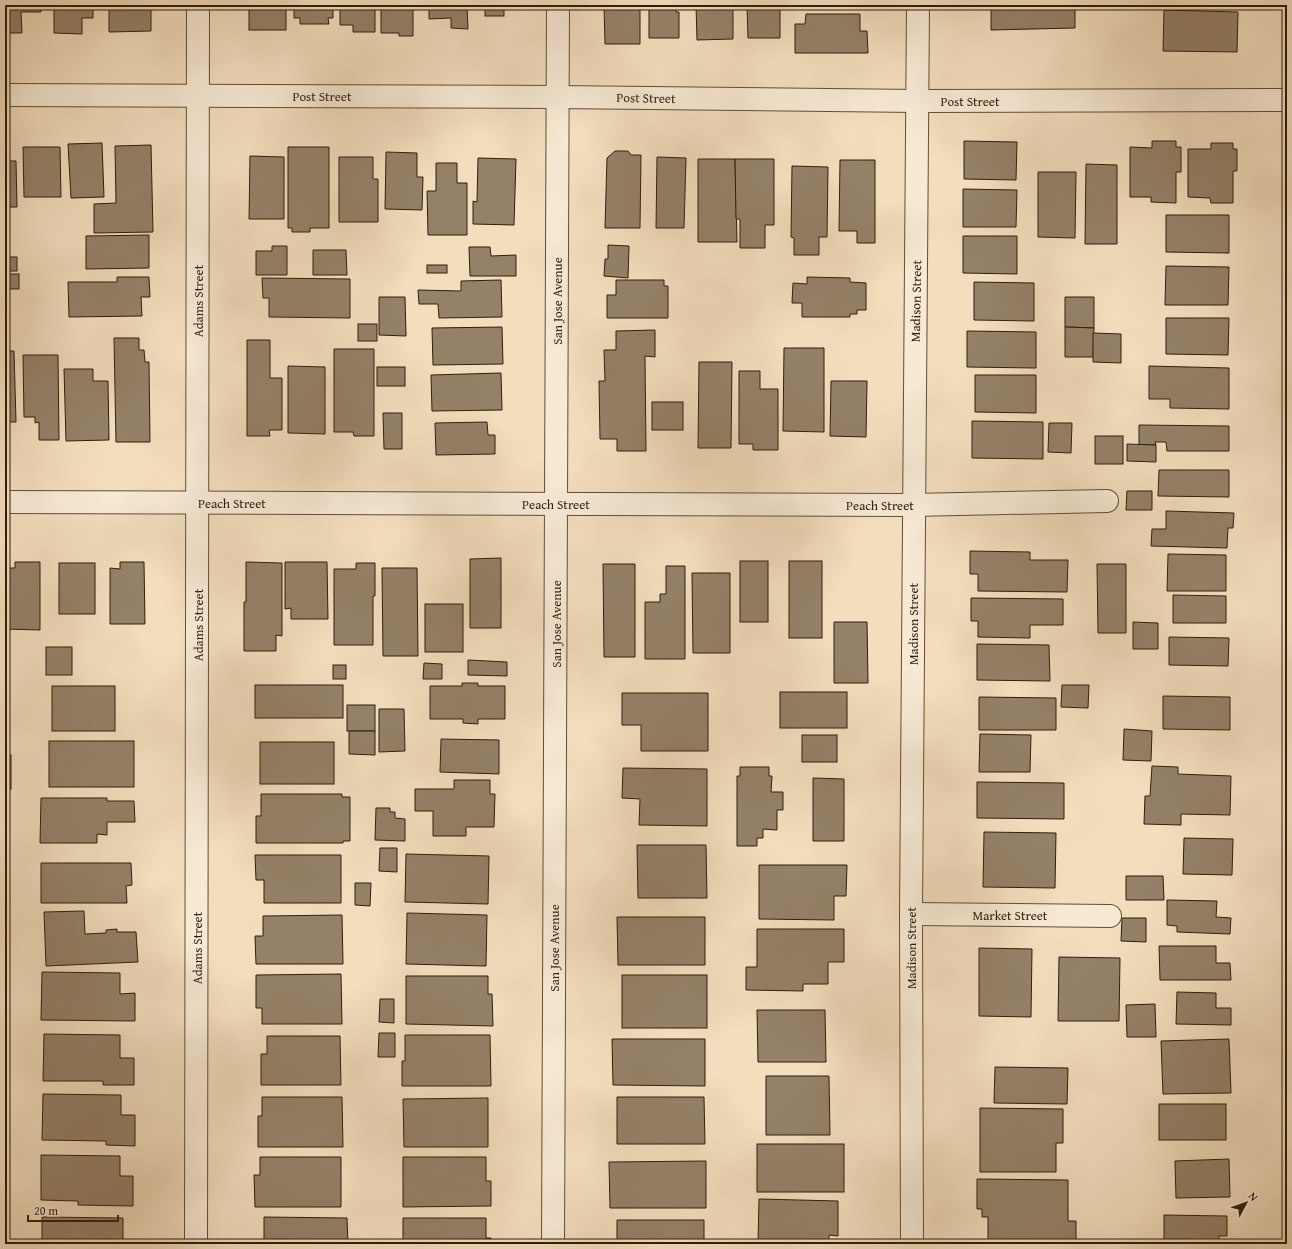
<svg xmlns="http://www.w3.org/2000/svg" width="1292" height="1249" font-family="'Gentium Book Plus',serif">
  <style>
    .building { fill: #948168; stroke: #2f1e0c }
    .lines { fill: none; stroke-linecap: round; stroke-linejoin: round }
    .minor-casing { stroke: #604e38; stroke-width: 24 }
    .minor { stroke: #f7e9d4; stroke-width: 22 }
    .labels { text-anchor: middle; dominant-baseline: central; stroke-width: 3; stroke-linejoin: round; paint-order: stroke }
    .street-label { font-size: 13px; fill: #2f1e0c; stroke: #f7e9d4 }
  </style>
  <rect width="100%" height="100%" fill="#f2ddbd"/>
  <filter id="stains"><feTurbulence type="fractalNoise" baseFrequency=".005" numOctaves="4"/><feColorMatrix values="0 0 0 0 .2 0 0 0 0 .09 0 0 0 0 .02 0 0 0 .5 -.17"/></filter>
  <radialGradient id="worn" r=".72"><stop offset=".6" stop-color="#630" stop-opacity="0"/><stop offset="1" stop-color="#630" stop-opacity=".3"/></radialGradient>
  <g class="building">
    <polygon points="5,5 41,5 41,12 21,12 22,33 5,33"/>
    <polygon points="54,5 93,5 93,18 82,18 82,34 54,33"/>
    <polygon points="109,5 151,5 151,31 109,32"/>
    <rect x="249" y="5" width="37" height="25"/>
    <polygon points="294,5 333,5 333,18 328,18 329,24 300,24 300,18 294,18"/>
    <polygon points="340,5 375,5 375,32 353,32 353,25 340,25"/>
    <polygon points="381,5 413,5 413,36 399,36 399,33 381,33"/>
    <polygon points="429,5 467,5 468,29 451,28 451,18 429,19"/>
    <rect x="485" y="5" width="19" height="11"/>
    <polygon points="604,5 640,5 640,44 605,44"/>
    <polygon points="649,5 676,5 676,12 679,12 679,38 649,38"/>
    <polygon points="696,5 733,5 733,39 697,40"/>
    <polygon points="747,5 780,5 780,38 748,38"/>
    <rect x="806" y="5" width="53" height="1"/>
    <polygon points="991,5 1075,5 1075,28 991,30"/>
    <polygon points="1164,10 1238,12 1237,52 1163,51"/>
    <polygon points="806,14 860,14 860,31 867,31 868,53 795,53 795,24 805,24"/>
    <polygon points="964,141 1017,142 1016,180 964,179"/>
    <polygon points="1152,141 1176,141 1176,147 1181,147 1181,172 1176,172 1176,203 1151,202 1151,197 1130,197 1130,147 1152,148"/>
    <polygon points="102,143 104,197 71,198 68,144"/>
    <polygon points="1211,143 1233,143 1233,149 1237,149 1237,171 1233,171 1233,203 1211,203 1210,198 1188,197 1188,149 1211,149"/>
    <polygon points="151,145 153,232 94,233 94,204 116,203 115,146"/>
    <polygon points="23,147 60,147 61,197 24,197"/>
    <polygon points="288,147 329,147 329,228 310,228 310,232 292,232 292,228 288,228"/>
    <polygon points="615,151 628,151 631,155 641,155 640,228 605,228 607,158"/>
    <polygon points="386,152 417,153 417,177 423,177 422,210 385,209"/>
    <polygon points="250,156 284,157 284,219 249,219"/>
    <polygon points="339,157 373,157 373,179 378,179 378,222 339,222"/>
    <polygon points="657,157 686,158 684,228 656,228"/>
    <polygon points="478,158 516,159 514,225 473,224 473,201 477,202"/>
    <polygon points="698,159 735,159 737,242 698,242"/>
    <polygon points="735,159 774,159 774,225 765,225 765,248 740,248 740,219 736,219"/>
    <polygon points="840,160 875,160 875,243 857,243 857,231 839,231"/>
    <polygon points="5,161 16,161 17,207 5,207"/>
    <polygon points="436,163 457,163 457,183 467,183 467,235 428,235 427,191 436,191"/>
    <polygon points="1086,164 1117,165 1117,244 1085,244"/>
    <polygon points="792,166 828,167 827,237 819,237 819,255 794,255 794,238 791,237"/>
    <polygon points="1038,172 1076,172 1075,238 1038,237"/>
    <polygon points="963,189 1017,190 1016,227 963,227"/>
    <polygon points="1166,215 1229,215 1229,253 1166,252"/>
    <polygon points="149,235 149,268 86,269 86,236"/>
    <polygon points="963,236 1017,236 1017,274 963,273"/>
    <polygon points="608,245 629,246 628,278 604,276 605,259 608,259"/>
    <polygon points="272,246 287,246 287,275 256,275 256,251 272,251"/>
    <polygon points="469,247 490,247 491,256 516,255 516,276 470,276"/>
    <polygon points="313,250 346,250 347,275 313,275"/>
    <rect x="5" y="257" width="12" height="14"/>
    <rect x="427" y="265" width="20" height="8"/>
    <polygon points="1166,266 1229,267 1228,305 1165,305"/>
    <rect x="5" y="274" width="14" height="15"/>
    <polygon points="117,277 149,277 150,297 141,297 142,316 69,317 68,282 117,282"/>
    <polygon points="807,277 850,278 850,282 866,283 866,310 857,310 857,314 850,314 850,317 802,317 802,303 792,303 793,283 807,284"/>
    <polygon points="262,278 350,279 350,318 269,317 269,298 263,298"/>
    <polygon points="501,280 502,317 439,318 438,304 419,304 418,290 461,291 461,281"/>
    <polygon points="616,280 664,280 664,286 668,286 668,318 607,318 607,295 616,295"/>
    <polygon points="974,282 1034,283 1034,321 974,320"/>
    <polygon points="379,297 405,297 406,336 379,335"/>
    <polygon points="1065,297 1094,297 1094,328 1065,327"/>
    <polygon points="1166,318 1229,318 1228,355 1166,354"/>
    <rect x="358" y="324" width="19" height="17"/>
    <polygon points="502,327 503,364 433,365 432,328"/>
    <polygon points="1065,327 1094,328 1093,357 1065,357"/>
    <polygon points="655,330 655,357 645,356 646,451 617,451 617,439 600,439 599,381 605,381 604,350 616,350 616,331"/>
    <polygon points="967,331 1036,332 1036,368 967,367"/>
    <polygon points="1093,333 1121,334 1121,363 1093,362"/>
    <polygon points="114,338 139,338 139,350 144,350 145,362 149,362 150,442 116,442"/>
    <polygon points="247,340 270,340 270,378 282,378 282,430 269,430 270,436 247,436"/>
    <polygon points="784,348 824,348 824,432 783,431"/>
    <polygon points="334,349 374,349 374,436 354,436 353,432 334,432"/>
    <polygon points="5,351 14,351 16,422 5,422"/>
    <polygon points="23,355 58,355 59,440 39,440 39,422 35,423 35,417 24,417"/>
    <polygon points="699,362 732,362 731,448 698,448"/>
    <polygon points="288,366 325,367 325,434 288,433"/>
    <polygon points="1149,366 1229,368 1229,409 1170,408 1170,399 1149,399"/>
    <rect x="377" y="367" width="28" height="19"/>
    <polygon points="64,369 93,369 93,381 108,381 109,440 66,441"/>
    <polygon points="739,371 760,371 760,389 778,389 778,450 753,450 753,444 739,444"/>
    <polygon points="501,373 502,410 432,411 431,375"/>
    <polygon points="975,375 1036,375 1036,413 975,412"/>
    <polygon points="831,381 867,381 866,437 830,436"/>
    <rect x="652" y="402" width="31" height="28"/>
    <polygon points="383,413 402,413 402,449 384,449"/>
    <polygon points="972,421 1043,422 1043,459 972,458"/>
    <polygon points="487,422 488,435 495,435 495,454 436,455 435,423"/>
    <polygon points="1049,423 1072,423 1071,453 1048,452"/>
    <polygon points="1139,425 1229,426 1229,451 1167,451 1166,442 1155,442 1156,445 1139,445"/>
    <rect x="1095" y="436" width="28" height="28"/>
    <polygon points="1127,444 1156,445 1156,462 1127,461"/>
    <polygon points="1159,470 1229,470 1229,497 1158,496"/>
    <polygon points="1127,491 1152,491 1152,510 1126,510"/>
    <polygon points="1166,511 1234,513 1233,528 1228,528 1227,548 1151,546 1152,529 1166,529"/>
    <polygon points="970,551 1030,552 1030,560 1068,560 1067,592 978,591 978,574 970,574"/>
    <polygon points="1168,554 1226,555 1226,591 1167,591"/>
    <polygon points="501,558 501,628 470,628 470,559"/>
    <rect x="740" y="561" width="28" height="61"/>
    <rect x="789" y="561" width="33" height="77"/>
    <polygon points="15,562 40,562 40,630 5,629 5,568 15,568"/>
    <polygon points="120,562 144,562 145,624 110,624 110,568 120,569"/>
    <polygon points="246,562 282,563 282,636 276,635 276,651 244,651 244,602 246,602"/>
    <polygon points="285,562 327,562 328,619 291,619 291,608 285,609"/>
    <rect x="59" y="563" width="36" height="51"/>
    <polygon points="356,563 375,563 375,596 373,596 373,645 334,645 334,569 356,569"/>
    <polygon points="603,564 635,564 635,657 604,657"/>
    <polygon points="1097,564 1126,564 1126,633 1098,633"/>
    <polygon points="666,566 685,566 685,659 645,659 645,602 660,602 660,594 666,594"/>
    <polygon points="382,568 417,568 418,656 383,656"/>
    <polygon points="692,573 730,573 730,653 693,653"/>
    <polygon points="1173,595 1226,596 1226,623 1173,623"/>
    <polygon points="971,598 1063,599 1063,625 1030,625 1030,638 978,637 978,621 971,621"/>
    <rect x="425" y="604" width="38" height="48"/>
    <polygon points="834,622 867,622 868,683 834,683"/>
    <polygon points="1133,622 1158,623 1158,649 1133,649"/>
    <polygon points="1169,637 1229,638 1228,666 1169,665"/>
    <polygon points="977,644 1049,645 1050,681 977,680"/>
    <rect x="46" y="647" width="26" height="28"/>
    <polygon points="5,648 7,648 8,676 5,676"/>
    <polygon points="468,660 507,662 507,676 468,675"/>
    <polygon points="424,663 442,664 442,679 423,679"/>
    <rect x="333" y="665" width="13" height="14"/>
    <polygon points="462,683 478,683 478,686 505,686 505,719 478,719 478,724 463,723 463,719 430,719 430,686 462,686"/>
    <rect x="255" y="685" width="88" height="33"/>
    <polygon points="1062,685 1089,685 1088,708 1061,707"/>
    <rect x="52" y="686" width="63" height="45"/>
    <rect x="780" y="692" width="67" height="36"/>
    <polygon points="622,693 708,693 708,751 641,751 641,725 622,725"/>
    <polygon points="1163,696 1230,697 1230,730 1163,729"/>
    <polygon points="979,697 1056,698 1056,730 979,730"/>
    <rect x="347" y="705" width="28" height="26"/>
    <polygon points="379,709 404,709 405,751 379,752"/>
    <polygon points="1124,729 1152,731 1151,761 1123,760"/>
    <polygon points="349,731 375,731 375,755 349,754"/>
    <polygon points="980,734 1031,735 1030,772 979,772"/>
    <rect x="802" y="735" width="35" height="27"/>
    <polygon points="441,739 499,740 499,774 440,772"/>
    <rect x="49" y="741" width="85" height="46"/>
    <rect x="260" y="742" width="74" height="42"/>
    <rect x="5" y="755" width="6" height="34"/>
    <polygon points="1152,766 1178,767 1178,774 1231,776 1230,815 1181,814 1181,825 1144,824 1145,796 1150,796"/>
    <polygon points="740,767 769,767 769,776 772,776 771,792 783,792 783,810 777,810 777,830 763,829 763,838 757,838 757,846 737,846 737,776 740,776"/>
    <polygon points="623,768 707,769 707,826 639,825 640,799 622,798"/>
    <polygon points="813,778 844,779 844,841 813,841"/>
    <polygon points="454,780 490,780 490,794 495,794 494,827 466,827 466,836 433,836 433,811 415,811 415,789 454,789"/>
    <polygon points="977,782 1064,783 1064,819 977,818"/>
    <polygon points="261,794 342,794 342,797 350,797 350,841 343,841 343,843 256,843 256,816 261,816"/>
    <polygon points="41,798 107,798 107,801 134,801 135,822 107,822 107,835 97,834 97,843 40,843"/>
    <polygon points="376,808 390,808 390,812 395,812 395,818 405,819 405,841 375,840"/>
    <polygon points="984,832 1056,833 1055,888 983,887"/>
    <polygon points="1184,838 1233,839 1232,875 1183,874"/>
    <polygon points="637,845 706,845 707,898 638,898"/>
    <polygon points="380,848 397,848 397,872 379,871"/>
    <polygon points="406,854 489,856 488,904 405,902"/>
    <polygon points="255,855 341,855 341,903 264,903 264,880 256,880"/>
    <polygon points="41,863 131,863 132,885 126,886 127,903 41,903"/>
    <polygon points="759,865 847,865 846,896 834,896 834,920 759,919"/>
    <polygon points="1126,876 1163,876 1164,900 1126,900"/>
    <polygon points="355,883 371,883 370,906 355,905"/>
    <polygon points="1167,900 1217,901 1216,917 1231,918 1230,934 1177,932 1177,926 1167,925"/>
    <polygon points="84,911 85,934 106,933 106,930 117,929 117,932 136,932 138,962 46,966 44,912"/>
    <polygon points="407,913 487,915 486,966 406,964"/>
    <polygon points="342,915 343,964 256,964 255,936 263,936 263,916"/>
    <polygon points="617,917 705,917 705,965 618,965"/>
    <polygon points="1122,918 1146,918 1146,942 1121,941"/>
    <polygon points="757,929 844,929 844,962 828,962 828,984 803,984 803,991 746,990 746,967 757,967"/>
    <polygon points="1159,946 1216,946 1216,963 1230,963 1231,980 1160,980"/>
    <polygon points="979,948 1032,949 1031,1017 979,1016"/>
    <polygon points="1059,957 1120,958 1119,1021 1058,1021"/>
    <polygon points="42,972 120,973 120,994 135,993 135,1021 41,1020"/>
    <polygon points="341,974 342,1024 262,1024 262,1008 256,1008 256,975"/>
    <rect x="622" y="975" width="85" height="53"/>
    <polygon points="406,976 488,976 488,994 492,994 493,1026 406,1024"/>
    <polygon points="1177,992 1216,993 1216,1008 1231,1008 1231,1025 1176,1024"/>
    <polygon points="380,999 394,999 394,1023 379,1022"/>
    <polygon points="1155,1004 1156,1037 1127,1037 1126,1005"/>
    <polygon points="757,1010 825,1010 826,1062 758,1062"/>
    <polygon points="379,1033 395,1033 395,1057 378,1057"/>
    <polygon points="44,1034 120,1035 120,1058 134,1058 134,1085 103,1085 103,1081 43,1081"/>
    <polygon points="405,1035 490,1035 491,1086 402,1086 402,1061 405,1061"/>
    <polygon points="267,1036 340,1036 341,1085 261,1085 261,1054 267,1054"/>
    <polygon points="612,1039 705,1039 705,1086 613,1085"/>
    <polygon points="1229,1039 1231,1093 1163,1094 1161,1041"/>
    <polygon points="995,1067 1068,1068 1067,1104 994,1103"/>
    <polygon points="766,1076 829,1076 830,1135 766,1135"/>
    <polygon points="43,1094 121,1095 121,1115 135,1115 135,1146 106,1145 106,1141 42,1140"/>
    <polygon points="262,1097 342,1097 343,1147 258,1147 258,1116 262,1116"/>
    <polygon points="617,1097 704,1097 705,1144 617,1144"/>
    <polygon points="488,1098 488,1147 404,1147 403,1099"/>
    <rect x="1159" y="1104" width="67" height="36"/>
    <polygon points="980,1108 1063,1109 1063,1143 1056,1143 1056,1172 980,1172"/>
    <rect x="757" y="1144" width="87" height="48"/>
    <polygon points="41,1155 120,1156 120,1176 133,1176 133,1206 78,1205 78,1201 41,1200"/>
    <polygon points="260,1157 341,1157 341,1207 255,1207 254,1175 260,1175"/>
    <polygon points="403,1157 486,1157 486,1181 491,1181 491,1206 403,1207"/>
    <polygon points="1229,1159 1230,1197 1176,1198 1175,1161"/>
    <polygon points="706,1161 706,1208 610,1208 609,1162"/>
    <polygon points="977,1179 1068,1180 1068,1221 1076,1221 1076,1244 988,1244 988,1217 982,1217 982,1209 977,1209"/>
    <polygon points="759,1199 838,1201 838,1236 829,1235 829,1244 758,1244"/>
    <polygon points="1164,1215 1227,1216 1227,1236 1219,1236 1219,1244 1164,1244"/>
    <polygon points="42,1217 123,1218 123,1241 127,1241 127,1244 42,1244"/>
    <polygon points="264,1217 347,1218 348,1244 261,1244 261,1240 264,1240"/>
    <polygon points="403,1218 486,1218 486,1238 491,1238 491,1244 403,1244"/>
    <polygon points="617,1220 704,1220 704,1244 611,1244 611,1241 617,1241"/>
  </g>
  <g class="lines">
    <g class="minor-casing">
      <g id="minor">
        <polyline points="5,95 557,97 918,101 1287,100"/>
        <polyline points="5,502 913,505 1107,501"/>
        <polyline points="911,914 1110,916"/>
        <polyline points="196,1244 198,5"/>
        <polyline points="553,1244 558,5"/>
        <polyline points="912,1244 911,914 918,5"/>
      </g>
    </g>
    <use href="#minor" class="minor"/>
  </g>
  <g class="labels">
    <g class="street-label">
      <text x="322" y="96">Post Street</text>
      <text transform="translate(646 98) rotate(1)">Post Street</text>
      <text x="970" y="101">Post Street</text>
      <text transform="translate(198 301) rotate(-90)">Adams Street</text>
      <text transform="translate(557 301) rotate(-90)">San Jose Avenue</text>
      <text transform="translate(916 301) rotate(-89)">Madison Street</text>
      <text x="232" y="503">Peach Street</text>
      <text x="556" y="504">Peach Street</text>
      <text x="880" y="505">Peach Street</text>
      <text transform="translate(556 624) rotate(-90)">San Jose Avenue</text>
      <text transform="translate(913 624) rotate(-90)">Madison Street</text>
      <text transform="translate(198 625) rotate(-90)">Adams Street</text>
      <text x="1010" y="915">Market Street</text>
      <text transform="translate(197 948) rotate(-90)">Adams Street</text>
      <text transform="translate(554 948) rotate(-90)">San Jose Avenue</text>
      <text transform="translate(911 948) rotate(-90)">Madison Street</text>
    </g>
  </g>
  <rect width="1292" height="1249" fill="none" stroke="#f2ddbd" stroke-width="20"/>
  <rect x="6" y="6" width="1280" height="1237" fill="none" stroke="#2f1e0c" stroke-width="2"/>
  <rect x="10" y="10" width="1272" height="1229" fill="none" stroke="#2f1e0c"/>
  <g transform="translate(1246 1203) rotate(49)" stroke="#f7e9d4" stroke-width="3" paint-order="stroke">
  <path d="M0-3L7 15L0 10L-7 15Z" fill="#2f1e0c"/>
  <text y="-6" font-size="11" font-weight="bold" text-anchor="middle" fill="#2f1e0c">N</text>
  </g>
  <path d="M28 1215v6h90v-6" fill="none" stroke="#2f1e0c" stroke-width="2"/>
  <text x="34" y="1215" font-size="12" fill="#2f1e0c" stroke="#f7e9d4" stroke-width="3" paint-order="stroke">20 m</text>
  <rect width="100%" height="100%" filter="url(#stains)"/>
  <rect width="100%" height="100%" fill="url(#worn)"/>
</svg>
